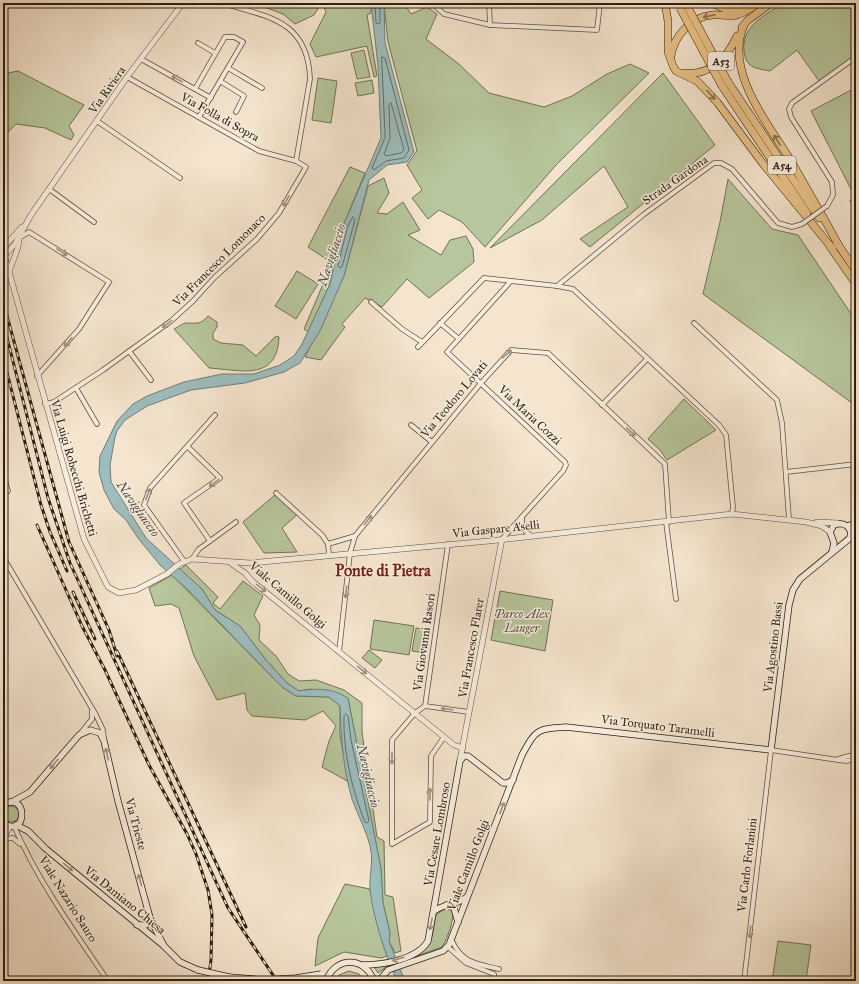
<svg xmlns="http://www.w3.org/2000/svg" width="859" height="984" font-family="'IM FELL Great Primer',serif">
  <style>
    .green { fill: #b7c69c; stroke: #727256 }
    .water { fill: #9dbebe; stroke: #707e79 }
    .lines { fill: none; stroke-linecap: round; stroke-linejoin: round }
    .shore { stroke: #646e68; stroke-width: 1 }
    .stream { stroke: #707e79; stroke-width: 1.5 }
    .minor-casing { stroke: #5e5040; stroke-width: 5.5 }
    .tertiary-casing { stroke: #5e5040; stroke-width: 6 }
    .secondary-casing { stroke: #2c1f11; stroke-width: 7 }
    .motorway-casing { stroke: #2c1f11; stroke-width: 8 }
    .minor { stroke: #f8eedf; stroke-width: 4 }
    .tertiary { stroke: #f8eedf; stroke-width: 5 }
    .secondary { stroke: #f8eedf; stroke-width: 5.5 }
    .motorway { stroke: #eac287; stroke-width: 7 }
    .rail-casing { stroke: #2c1f11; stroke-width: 3 }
    .rail { stroke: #f8eedf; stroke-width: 1.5; stroke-dasharray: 4.5; stroke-linecap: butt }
    .minor-bridge-casing { stroke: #5e5040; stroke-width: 5.5; stroke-linecap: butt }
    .secondary-bridge-casing { stroke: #2c1f11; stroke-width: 7; stroke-linecap: butt }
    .motorway-bridge-casing { stroke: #2c1f11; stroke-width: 8; stroke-linecap: butt }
    .minor-bridge { stroke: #f8eedf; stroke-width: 4 }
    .secondary-bridge { stroke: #f8eedf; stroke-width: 5.5 }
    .motorway-bridge { stroke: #eac287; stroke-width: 7 }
    .oneway { stroke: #8b704c }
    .oneway2 { stroke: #9c9182 }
    .labels { text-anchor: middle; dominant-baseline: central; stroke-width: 3; stroke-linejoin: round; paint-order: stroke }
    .shield { fill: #f8eedf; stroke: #695d4f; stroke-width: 1 }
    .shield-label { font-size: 11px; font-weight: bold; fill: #2c1f11 }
    .street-label { font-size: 12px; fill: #2c1f11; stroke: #f8eedf }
    .park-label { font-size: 12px; font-style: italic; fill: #56513b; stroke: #f8eedf }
    .water-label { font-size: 13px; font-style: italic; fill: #4e4f45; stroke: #f8eedf }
    .district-label { font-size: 16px; font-weight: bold; fill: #7a1f14; stroke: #f8eedf }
  </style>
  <rect width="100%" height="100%" fill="#f5e5ce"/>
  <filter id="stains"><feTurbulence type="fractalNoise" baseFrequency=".005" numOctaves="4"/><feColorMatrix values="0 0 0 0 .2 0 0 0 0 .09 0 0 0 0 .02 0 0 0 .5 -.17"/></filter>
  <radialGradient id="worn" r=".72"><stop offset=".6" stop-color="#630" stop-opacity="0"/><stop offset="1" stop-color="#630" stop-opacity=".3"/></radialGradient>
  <g class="green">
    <polygon points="253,3 312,3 319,7 314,15 295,24 283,14"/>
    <polygon points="322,3 371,3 371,13 367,15 377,76 374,77 367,46 316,57 310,44 326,12"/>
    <polygon points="384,3 404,3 411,14 427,7 437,14 426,39 459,64 489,93 544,107 572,96 607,74 630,64 649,73 556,165 485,247 462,222 439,210 428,219 412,198 422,190 407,165 417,151 388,42"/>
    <path d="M784 3H856V59L852 58 819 81 797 50 770 71C755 68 746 68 744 51 741 26 766 14 784 3Z"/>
    <polygon points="364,50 370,77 357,79 351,53"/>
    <polygon points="18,71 84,105 69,126 74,135 71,140 45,128 16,124 3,137 3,74"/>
    <polygon points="663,73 715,145 590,247 580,239 628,207 604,166 542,220 490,248"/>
    <polygon points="318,78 337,81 331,123 312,120"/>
    <polygon points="372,80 374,93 358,96 355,83"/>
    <polygon points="855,88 856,189 852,191 811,111"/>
    <polygon points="350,167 365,173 343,226 330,284 308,332 304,329 332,263 308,247"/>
    <polygon points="384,178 389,193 377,213 387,214 403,202 420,230 408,235 441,255 450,240 466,236 473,249 474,262 429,298 407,279 382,307 365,298 342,324 345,327 321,360 305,357 344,276 368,186"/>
    <polygon points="728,179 772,229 798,235 856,321 856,406 703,294 720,222"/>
    <polygon points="297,271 318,284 296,319 275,306"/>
    <path d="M208 316 217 322V327L213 333V339L221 343 243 345 256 356 276 336 279 337C277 382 241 370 209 368L174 329C178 327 183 323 187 323 197 323 200 325 208 316Z"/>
    <polygon points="684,399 716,430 667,460 660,450 648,439"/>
    <polygon points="275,495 298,514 282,528 297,552 264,553 243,522"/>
    <polygon points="186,565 218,597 213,603 220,609 243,581 263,596 254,615 260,625 259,640 276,656 288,674 299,681 316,680 344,690 362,703 362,732 377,837 384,841 385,895 393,897 401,951 395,953 389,941 390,933 383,903 381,869 348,698 310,689 299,691 287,683 266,660 240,626 215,610 202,589 179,570"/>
    <polygon points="172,575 282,687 296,696 329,697 340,706 340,736 349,782 322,767 329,741 336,726 323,711 305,720 252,716 247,710 245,693 217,700 194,656 179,608 171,604 155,606 149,588"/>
    <polygon points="500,591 553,600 545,651 491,640"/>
    <polygon points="374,620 414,626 409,655 370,649"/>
    <polygon points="416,628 429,630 425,653 412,651"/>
    <polygon points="369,650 382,660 375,668 362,658"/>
    <circle cx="11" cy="814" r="8"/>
    <polygon points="345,884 370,889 387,956 381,958 344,952 315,966 318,938"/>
    <path d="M446 908 453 909C454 920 448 938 442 947L386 967 378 973 374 967C394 964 422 960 431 940 434 932 434 923 436 915Z"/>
    <polygon points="778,941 811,945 806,981 772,981"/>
    <polygon points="349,971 359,974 364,981 335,981 339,975"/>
  </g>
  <path class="water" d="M371 3H384L385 43 414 152 407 162 387 165 369 180 344 276 320 331 300 363 284 372 245 383 191 390 147 406 125 420 117 431 115 437 110 465 111 482 146 538 202 589 215 610 240 626 266 660 287 683 299 691C318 688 332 688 348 698L381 869 383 903 390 933 389 941 405 981H397C385 953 374 921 370 890 369 877 373 864 371 851 370 839 357 813 352 799 343 768 341 738 340 706L329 697 296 696 282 687 188 590 160 565 138 538 126 520 114 509 104 490 99 472 100 456 117 421 133 404 147 396 184 382 222 374H254L280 365 294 356 302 344 330 284 343 226 381 138 378 66Z"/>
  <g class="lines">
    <g class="shore">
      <polyline points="375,3 376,23 379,24 380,23 380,3"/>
      <polygon points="382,57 385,58 409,150 404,158 386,161 374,170 372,168 385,138"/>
      <polygon points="391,103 404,150 401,153 386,156 384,154 390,138 389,105"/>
      <polygon points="353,217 355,220 342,267 340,268 338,266 347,228"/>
      <path d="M346 714 348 716 351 740 369 821 367 823 365 822C352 790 343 752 344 716Z"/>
    </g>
    <polyline class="stream" points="850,201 856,197"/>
    <g class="minor-casing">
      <g id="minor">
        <path d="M222 3C268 17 308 20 310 79L296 161"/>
        <polyline points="432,3 444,14 490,25 597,30 600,3"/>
        <polyline points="489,3 490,25"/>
        <polyline points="198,43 215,53"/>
        <polyline points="141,59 211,98"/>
        <polyline points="228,68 262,88"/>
        <polyline points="220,81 244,96 236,112"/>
        <polyline points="195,89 225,37 234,37 243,42 199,117"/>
        <polyline points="97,121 180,178"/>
        <polyline points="49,189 94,222"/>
        <polyline points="827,206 833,195 832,182 791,117 789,109 792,103 856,57"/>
        <polyline points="19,238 29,232 109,282 79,329 37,376"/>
        <polyline points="557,286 643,215 714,163 721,163 732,169 778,223 792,227 802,224"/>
        <polyline points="371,302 402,329 422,342"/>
        <polyline points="440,323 459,339"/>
        <polyline points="694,323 777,400 782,423 789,519"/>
        <polyline points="418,347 484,278 557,286 573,289 719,425 726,435 733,507 732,514"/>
        <polyline points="129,351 151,380"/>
        <polyline points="76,388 97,424"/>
        <polyline points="45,404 54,402 103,370 171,321 193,301 215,277 257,239 279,213 306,167 296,161 259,151 127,77"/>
        <polyline points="602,405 647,359"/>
        <polyline points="411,425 432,442"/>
        <polyline points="188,447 220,478 184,503 210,541"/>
        <polyline points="786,472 856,464"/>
        <polyline points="3,473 8,491 3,495"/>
        <polyline points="276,493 322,535 328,544"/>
        <polyline points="522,517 522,528 531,536"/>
        <polyline points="666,522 676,599"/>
        <polyline points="502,539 563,471 566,465 565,462 447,352 511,281"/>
        <polyline points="329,555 328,544 355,536"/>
        <polyline points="3,557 96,715 103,730 104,739"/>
        <polyline points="192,559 199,549 236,522"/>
        <polyline points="184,561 144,505 150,488 215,415"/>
        <polyline points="339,652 350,553 355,536 481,383 511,350 548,353 665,464 669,522"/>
        <polyline points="425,706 469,712"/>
        <polyline points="80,734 92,719 92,711"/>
        <polyline points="444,737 431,756 430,822 392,844 392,740 415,713 425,706 448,544"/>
        <polyline points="838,759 856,754"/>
        <path d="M14 826C38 881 74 931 108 981"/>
        <polyline points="3,839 13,838 20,844"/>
        <path d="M452 941C462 963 477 964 499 969"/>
        <polyline points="448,947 466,963 494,974 495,981"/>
        <polyline points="744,981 771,750 838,760 846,761 856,759"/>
      </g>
    </g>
    <g class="tertiary-casing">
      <g id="tertiary">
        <polyline points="3,248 22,227"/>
        <polyline points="3,257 15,244 31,215 127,77 183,3"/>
        <polyline points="3,258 6,261 84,539 108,587 119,593 136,590 167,574 179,564 192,559 250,563 489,541 732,514 806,522 822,526 830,532"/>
        <path d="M9 273C11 261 20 250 19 238"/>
        <polyline points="817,522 838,523"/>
        <polyline points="232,564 245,573 252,581 444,737 454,745 463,748"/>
        <polyline points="460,760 502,539"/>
        <polyline points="3,839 10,826"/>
      </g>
    </g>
    <g class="secondary-casing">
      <g id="secondary">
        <polyline points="847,526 856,523"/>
        <path d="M832 552 834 543 830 532 834 525C844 521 853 527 850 538"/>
        <polyline points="12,802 30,792 79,735 90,730 100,733 104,741 118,801 150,918 164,946"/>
        <path d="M3 805C28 789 28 840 3 823"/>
        <polyline points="16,825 28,831 46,849 164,946 180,962 198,970"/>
        <polyline points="446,905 454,908 458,922"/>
        <path d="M434 911C445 903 457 905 467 897"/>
        <polyline points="137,925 146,925 150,918"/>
        <path d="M362 965C382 965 417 960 428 941L460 761 464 756H468L503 783H507L513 780"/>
        <polyline points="229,977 264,980"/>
        <path d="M326 981C335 956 365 956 374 981"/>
        <path d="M379 981 388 970 443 951 449 945 522 755C536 729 537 729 566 727L771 750 789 605 793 590 800 579 856 533"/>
      </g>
    </g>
    <g class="motorway-casing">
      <g id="motorway">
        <polyline points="665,3 668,21 668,52 673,66 676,71 697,81 717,102 764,165 832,248"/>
        <polyline points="711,3 728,10 743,9"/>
        <path d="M744 25C724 72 768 123 791 161 807 189 824 218 839 246"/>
        <polyline points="742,27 748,20 771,3"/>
        <path d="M671 56C674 36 691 17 712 15 720 14 728 17 737 15 745 13 751 8 758 3"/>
        <path d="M684 73C710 76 727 58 737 36"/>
        <polyline points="728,82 819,218"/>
        <polyline points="722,86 807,213"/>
        <polyline points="837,243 856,271"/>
        <polyline points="829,245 856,284"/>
      </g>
    </g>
    <use href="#minor" class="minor"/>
    <use href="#tertiary" class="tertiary"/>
    <use href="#secondary" class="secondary"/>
    <use href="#motorway" class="motorway"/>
    <g class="rail-casing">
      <g id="rail">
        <polyline points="3,291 7,316 69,542 109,630 117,656"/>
        <polyline points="3,322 48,498 70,563 228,908 277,981"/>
        <polyline points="3,357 41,505 50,532 67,571"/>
        <polyline points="37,525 82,626 105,670 149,765 187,834 196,854 208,890 212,915 211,960 208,981"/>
        <polyline points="73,592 95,639"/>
        <polyline points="117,651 246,927"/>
      </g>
    </g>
    <use href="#rail" class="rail"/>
    <g class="minor-bridge-casing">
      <polyline id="minor-bridge" points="802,224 827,206"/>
    </g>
    <g class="secondary-bridge-casing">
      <g id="secondary-bridge">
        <polyline points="198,970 229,977"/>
        <polyline points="264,980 296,978 321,974"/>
      </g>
    </g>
    <g class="motorway-bridge-casing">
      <g id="motorway-bridge">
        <polyline points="686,4 728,82"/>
        <polyline points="680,8 722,86"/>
      </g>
    </g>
    <use href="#minor-bridge" class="minor-bridge"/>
    <use href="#secondary-bridge" class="secondary-bridge"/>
    <use href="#motorway-bridge" class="motorway-bridge"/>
  </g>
  <defs><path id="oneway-shaft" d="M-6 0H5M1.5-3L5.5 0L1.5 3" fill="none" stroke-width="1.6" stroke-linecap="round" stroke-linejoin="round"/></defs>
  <g class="oneway">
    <use href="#oneway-shaft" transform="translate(709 16) rotate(169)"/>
    <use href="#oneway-shaft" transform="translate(711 95) rotate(48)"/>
    <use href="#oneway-shaft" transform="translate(777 140) rotate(-123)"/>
  </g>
  <g class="oneway2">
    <use href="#oneway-shaft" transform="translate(177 79) rotate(-151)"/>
    <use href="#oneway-shaft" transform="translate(286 201) rotate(120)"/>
    <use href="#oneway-shaft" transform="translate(62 252) rotate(32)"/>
    <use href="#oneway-shaft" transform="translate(167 324) rotate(143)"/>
    <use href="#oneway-shaft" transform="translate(68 342) rotate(132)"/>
    <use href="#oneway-shaft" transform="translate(507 354) rotate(-41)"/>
    <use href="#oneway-shaft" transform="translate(631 432) rotate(43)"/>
    <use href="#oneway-shaft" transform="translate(214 483) rotate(142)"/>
    <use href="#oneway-shaft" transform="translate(148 494) rotate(-69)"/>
    <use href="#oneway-shaft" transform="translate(368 520) rotate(-51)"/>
    <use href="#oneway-shaft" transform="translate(261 588) rotate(39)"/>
    <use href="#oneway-shaft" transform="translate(346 592) rotate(97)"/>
    <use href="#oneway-shaft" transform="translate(362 670) rotate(39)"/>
    <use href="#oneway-shaft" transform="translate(447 709) rotate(-173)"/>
    <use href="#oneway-shaft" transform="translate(107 754) rotate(-102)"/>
    <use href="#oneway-shaft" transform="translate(392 758) rotate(90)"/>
    <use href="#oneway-shaft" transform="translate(54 764) rotate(131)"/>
    <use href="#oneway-shaft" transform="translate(430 794) rotate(-90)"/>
    <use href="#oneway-shaft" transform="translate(502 808) rotate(-69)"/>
    <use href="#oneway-shaft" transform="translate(68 867) rotate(40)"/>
    <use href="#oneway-shaft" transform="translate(140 880) rotate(-105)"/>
    <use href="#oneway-shaft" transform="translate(431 924) rotate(101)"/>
    <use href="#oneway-shaft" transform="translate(750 932) rotate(97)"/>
    <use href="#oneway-shaft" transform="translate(398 959) rotate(162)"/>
  </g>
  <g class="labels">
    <g class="shield">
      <rect x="708" y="52" width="26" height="18" rx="3"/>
      <rect x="768" y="156" width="28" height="18" rx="3"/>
    </g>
    <g class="shield-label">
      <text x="721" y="61">A53</text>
      <text x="782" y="165">A54</text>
    </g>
    <g class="street-label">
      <text transform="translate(107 90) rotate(-55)">Via Riviera</text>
      <text transform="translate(220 117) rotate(29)">Via Folla di Sopra</text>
      <text transform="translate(675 180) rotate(-35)">Strada Gardona</text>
      <text transform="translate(219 260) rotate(-45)">Via Francesco Lomonaco</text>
      <text transform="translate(454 399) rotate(-50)">Via Teodoro Lovati</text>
      <text transform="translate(530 415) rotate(43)">Via Maria Cozzi</text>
      <text transform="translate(74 468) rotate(74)">Via Luigi Robecchi Brichetti</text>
      <text transform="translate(496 529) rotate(-6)">Via Gaspare Aselli</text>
      <text transform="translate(288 595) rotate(40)">Viale Camillo Golgi</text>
      <text transform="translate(424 642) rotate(-82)">Via Giovanni Rasori</text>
      <text transform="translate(773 647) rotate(-83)">Via Agostino Bassi</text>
      <text transform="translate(471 648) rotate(-80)">Via Francesco Flarer</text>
      <text transform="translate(658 726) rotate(7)">Via Torquato Taramelli</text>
      <text transform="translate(136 824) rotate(75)">Via Trieste</text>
      <text transform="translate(437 834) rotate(-80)">Via Cesare Lombroso</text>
      <text transform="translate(468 865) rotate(-69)">Viale Camillo Golgi</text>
      <text transform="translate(747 865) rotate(-83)">Via Carlo Forlanini</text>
      <text transform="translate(68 899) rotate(58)">Viale Nazario Sauro</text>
      <text transform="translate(125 900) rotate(39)">Via Damiano Chiesa</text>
    </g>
    <g class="park-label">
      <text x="522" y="614">Parco Alex<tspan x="522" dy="14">Langer</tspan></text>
    </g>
    <g class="water-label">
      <text transform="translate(332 255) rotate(-72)">Navigliaccio</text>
      <text transform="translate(138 509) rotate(55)">Navigliaccio</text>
      <text transform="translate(368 776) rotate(77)">Navigliaccio</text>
    </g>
    <g class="district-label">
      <text x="383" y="570">Ponte di Pietra</text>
    </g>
  </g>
  <rect width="859" height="984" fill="none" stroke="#f5e5ce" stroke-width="16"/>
  <rect x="4" y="4" width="851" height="976" fill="none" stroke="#2c1f11" stroke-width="2"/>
  <rect x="8" y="8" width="843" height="968" fill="none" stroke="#2c1f11"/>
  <rect width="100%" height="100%" filter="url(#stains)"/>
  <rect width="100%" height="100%" fill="url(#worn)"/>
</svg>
